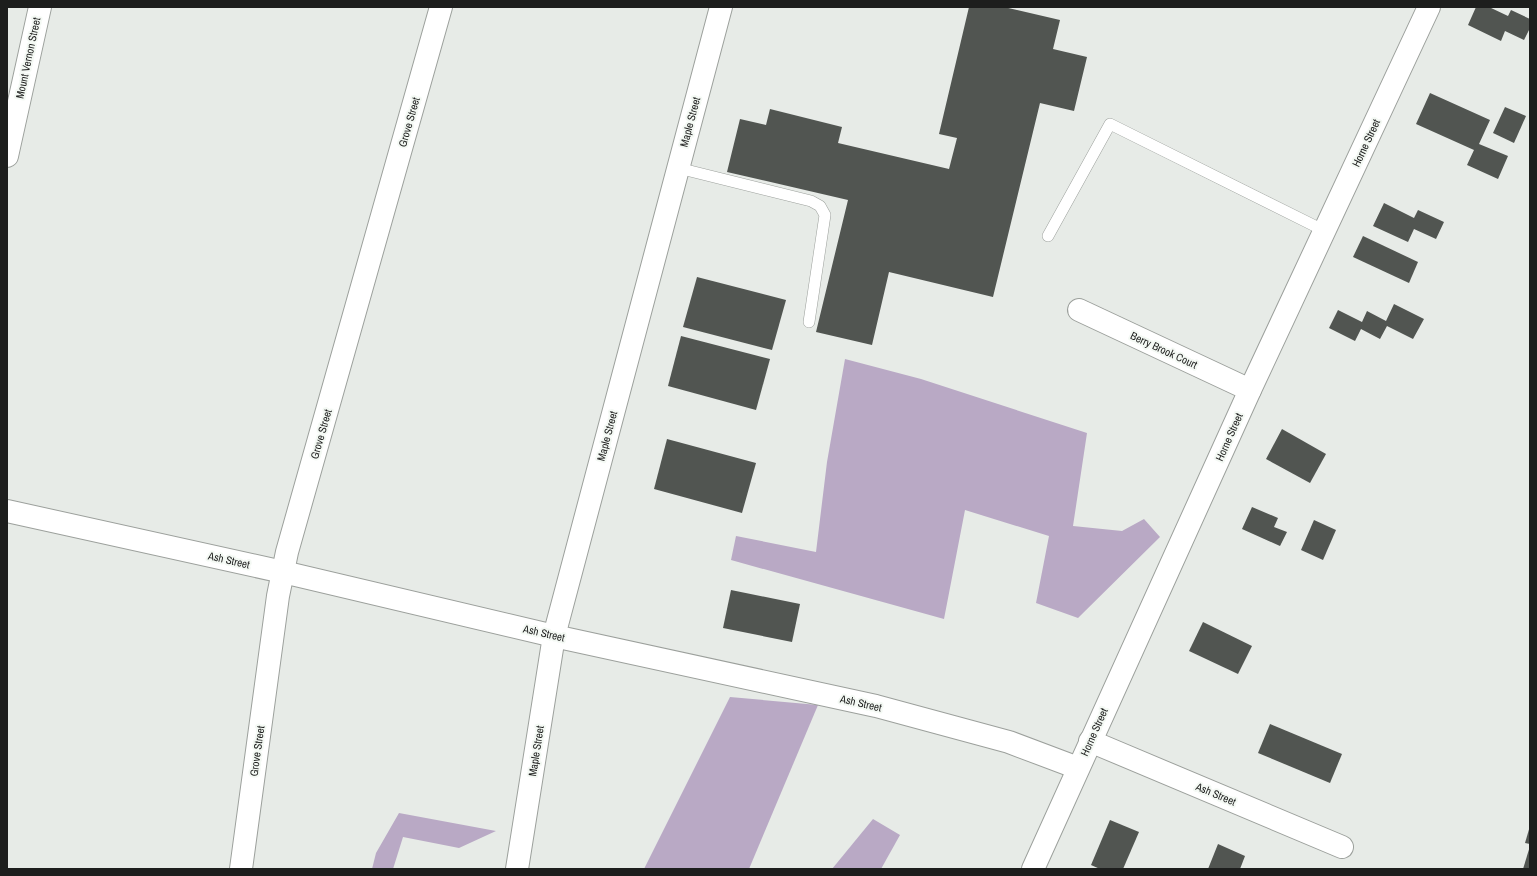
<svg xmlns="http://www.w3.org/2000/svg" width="1537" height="876" font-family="'Archivo Narrow',sans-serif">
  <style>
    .forest { fill: #b9a9c5 }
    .building { fill: #515551 }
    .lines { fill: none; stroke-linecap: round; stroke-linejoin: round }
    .service-casing { stroke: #9ca09c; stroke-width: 12 }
    .minor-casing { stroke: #9ca09c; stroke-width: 24 }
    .service { stroke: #fff; stroke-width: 11 }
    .minor { stroke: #fff; stroke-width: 22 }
    .labels { text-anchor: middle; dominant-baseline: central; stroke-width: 4; stroke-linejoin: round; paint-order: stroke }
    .street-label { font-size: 11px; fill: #1d1e1d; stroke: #f4f9f4 }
  </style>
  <rect width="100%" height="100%" fill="#e7ebe7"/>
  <g class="forest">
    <polygon points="845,359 921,379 1087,433 1073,526 1122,531 1144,519 1160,537 1078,618 1036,603 1049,536 965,510 944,619 731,560 736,536 816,552 827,462"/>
    <polygon points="730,697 818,705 749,869 644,869"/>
    <polygon points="399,813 496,831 459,848 403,837 393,869 372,869 376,853"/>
    <polygon points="873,819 900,835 881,869 832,869"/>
  </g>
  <g class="building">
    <polygon points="969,7 1004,7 1060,20 1053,49 1087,57 1074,111 1040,103 993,297 889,272 872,345 816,332 848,200 727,172 740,119 766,125 770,109 842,127 838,143 949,169 957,138 939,134"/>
    <polygon points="1476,7 1489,7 1508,16 1511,10 1530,19 1530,28 1524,40 1505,31 1501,41 1468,25"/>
    <polygon points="1430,93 1490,120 1479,144 1508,156 1498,179 1467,165 1474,150 1416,124"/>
    <polygon points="1505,107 1526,116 1514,143 1493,133"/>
    <polygon points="1384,203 1414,218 1418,210 1444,222 1436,239 1414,229 1408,242 1373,226"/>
    <polygon points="1363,236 1418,262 1409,283 1353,257"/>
    <polygon points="697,277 786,300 772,350 683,327"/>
    <polygon points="1394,304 1424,319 1413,339 1387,326 1380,339 1361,329 1355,341 1329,328 1338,310 1362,322 1367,311 1386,321"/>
    <polygon points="681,336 770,359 756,410 668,386"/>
    <polygon points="1282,429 1326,454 1310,483 1266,459"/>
    <polygon points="667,439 756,463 742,513 654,489"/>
    <polygon points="1252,507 1278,518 1274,527 1287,532 1280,546 1242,529"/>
    <polygon points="1314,520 1336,530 1323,560 1301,550"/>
    <polygon points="731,590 800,604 792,642 723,628"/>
    <polygon points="1203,622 1252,646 1238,674 1189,651"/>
    <polygon points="1270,724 1342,754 1330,783 1258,753"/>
    <polygon points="1110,820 1139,832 1123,869 1100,869 1091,865"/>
    <polygon points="1530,826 1530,844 1525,843"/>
    <polygon points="1218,844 1245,856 1240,869 1208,869"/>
    <polygon points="1530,846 1530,869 1523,869"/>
  </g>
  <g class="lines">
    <g class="service-casing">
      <g id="service">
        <polyline points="678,168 811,201 820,206 825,215 809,322"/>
        <polyline points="1048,236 1110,124 1325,231"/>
      </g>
    </g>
    <g class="minor-casing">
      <g id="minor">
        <polyline points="7,156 40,7"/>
        <polyline points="1079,310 1250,390"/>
        <polyline points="7,511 283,572 554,636 876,706 1009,742 1078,768"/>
        <polyline points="1090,741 1342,847"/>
        <polyline points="241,869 278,596 287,552 441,7"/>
        <polyline points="517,869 554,636 721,7"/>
        <polyline points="1033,869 1250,390 1429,7"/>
      </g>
    </g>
    <use href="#service" class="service"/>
    <use href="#minor" class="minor"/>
  </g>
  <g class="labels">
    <g class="street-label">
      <text transform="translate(28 58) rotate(-78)">Mount Vernon Street</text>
      <text transform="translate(409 122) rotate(-74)">Grove Street</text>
      <text transform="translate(690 122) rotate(-75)">Maple Street</text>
      <text transform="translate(1366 143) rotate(-65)">Horne Street</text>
      <text transform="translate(1164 350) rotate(25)">Berry Brook Court</text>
      <text transform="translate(321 434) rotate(-74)">Grove Street</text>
      <text transform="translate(607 436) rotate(-75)">Maple Street</text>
      <text transform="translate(1229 437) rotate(-66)">Horne Street</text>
      <text transform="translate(229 560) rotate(13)">Ash Street</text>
      <text transform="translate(544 633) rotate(13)">Ash Street</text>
      <text transform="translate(861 703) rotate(13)">Ash Street</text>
      <text transform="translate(1094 732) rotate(-66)">Horne Street</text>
      <text transform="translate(257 751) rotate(-82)">Grove Street</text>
      <text transform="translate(536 751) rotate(-81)">Maple Street</text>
      <text transform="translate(1216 794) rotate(23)">Ash Street</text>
    </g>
  </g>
  <rect width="1537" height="876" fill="none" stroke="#1d1e1d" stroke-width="16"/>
</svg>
